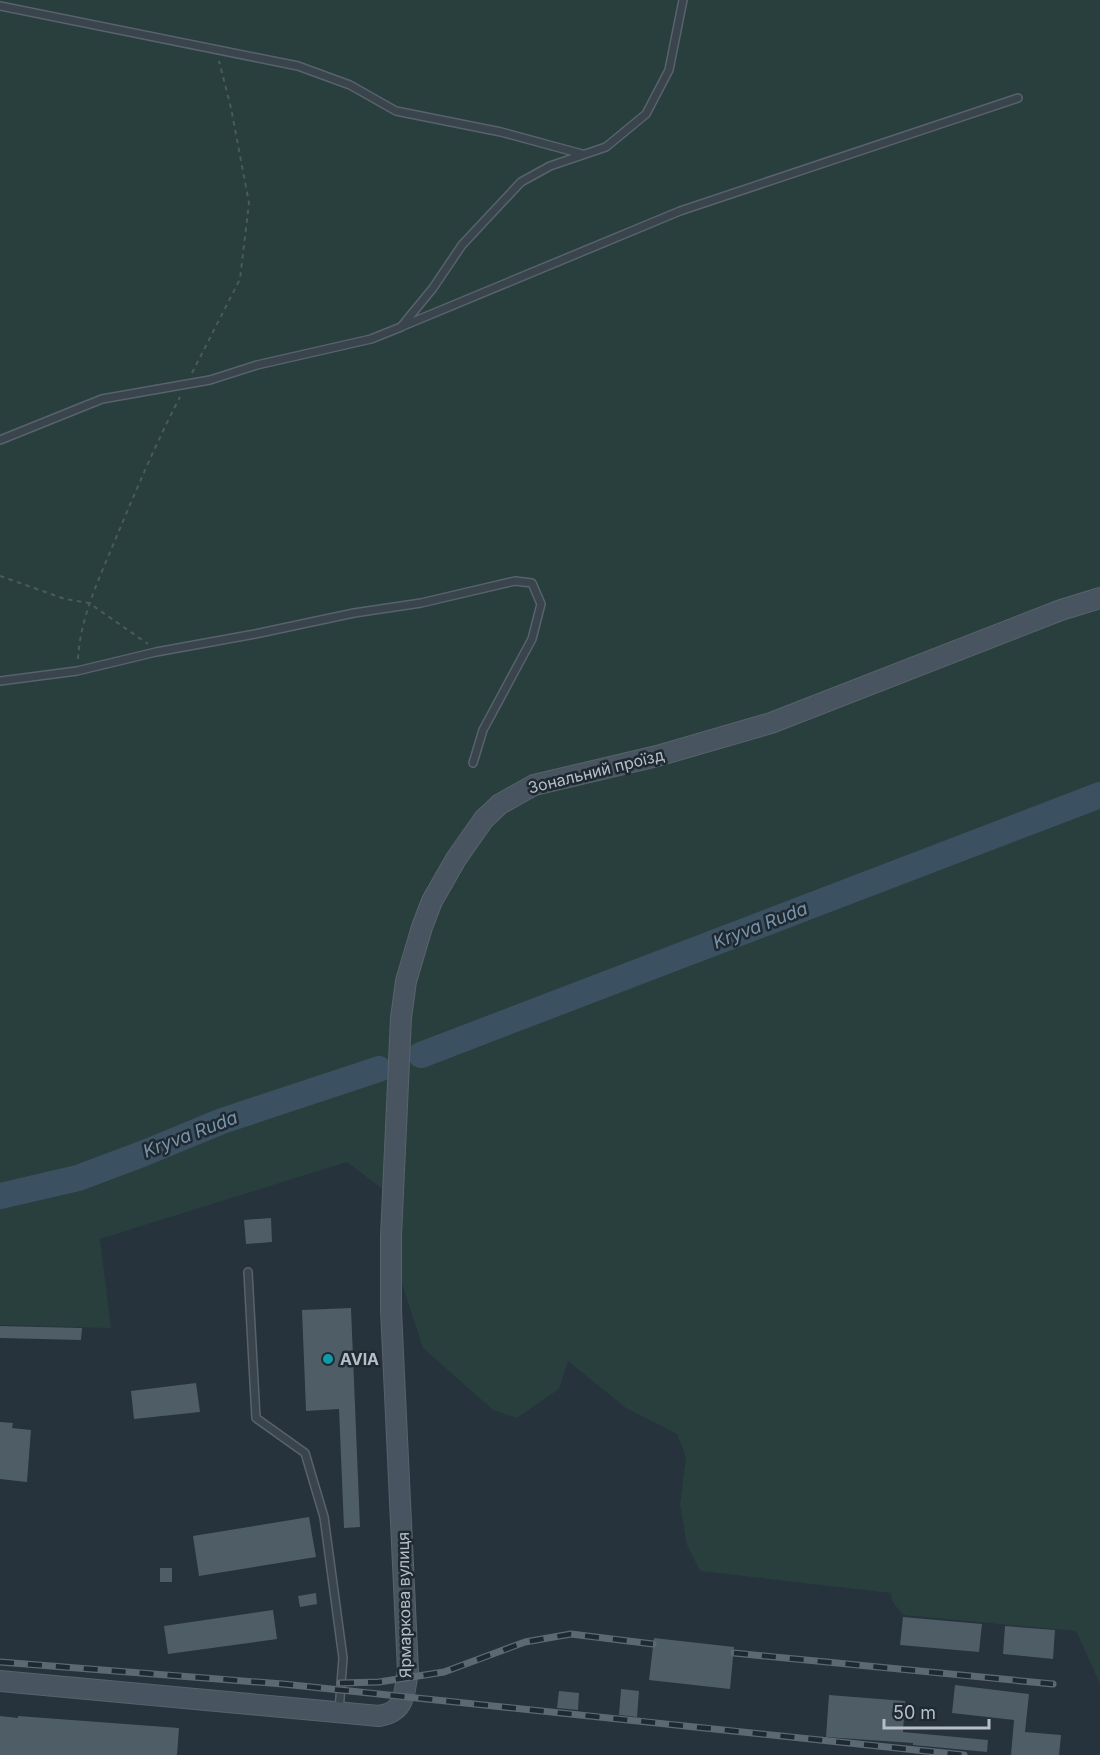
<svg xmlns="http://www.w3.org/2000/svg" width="1100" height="1755" font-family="Inter,sans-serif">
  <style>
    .green { fill: #293f3e }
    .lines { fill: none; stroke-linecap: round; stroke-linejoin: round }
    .river { stroke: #3b5162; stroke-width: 26 }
    .building { fill: #4f5d67 }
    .lane-casing { stroke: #58626b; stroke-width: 10 }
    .secondary-casing { stroke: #58626b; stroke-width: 22 }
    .path { stroke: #485b5b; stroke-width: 2; stroke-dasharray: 4.5 4.5; stroke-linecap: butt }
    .lane { stroke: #3a444d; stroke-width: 7 }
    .secondary { stroke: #48545f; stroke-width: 20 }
    .rail-casing { stroke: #5c6973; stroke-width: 7 }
    .rail { stroke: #1f2932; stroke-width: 4.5; stroke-dasharray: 14; stroke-linecap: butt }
    .culture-dot { fill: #0f9aa8; stroke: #1f2932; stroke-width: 2 }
    .labels { text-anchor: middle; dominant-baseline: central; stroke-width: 5; stroke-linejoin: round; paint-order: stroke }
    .street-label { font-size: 16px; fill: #b6bfc8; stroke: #1f2932 }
    .poi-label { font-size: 16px; font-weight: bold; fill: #b6bfc8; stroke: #1f2932; text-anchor: start }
    .water-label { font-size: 18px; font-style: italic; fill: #7894a9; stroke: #1f2932 }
  </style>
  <rect width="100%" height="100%" fill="#26323c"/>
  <polygon class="green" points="0,0 1100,0 1100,1684 1076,1631 903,1615 892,1601 891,1593 700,1571 687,1545 680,1505 686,1457 677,1434 626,1408 568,1361 559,1389 517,1418 493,1410 423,1348 401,1281 402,1204 347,1162 100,1239 111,1328 0,1325"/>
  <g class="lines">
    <g class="river">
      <polyline points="421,1055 1100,795"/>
      <polyline points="0,1196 78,1178 142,1154 222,1121 379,1069"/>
    </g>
  </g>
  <g class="building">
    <polygon points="271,1218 272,1242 246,1244 244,1220"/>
    <polygon points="351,1308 360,1527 344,1528 339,1409 306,1411 302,1310"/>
    <polygon points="0,1326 82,1328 81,1340 0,1338"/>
    <polygon points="196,1383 200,1412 134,1419 131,1391"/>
    <polygon points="0,1422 13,1423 12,1428 31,1430 27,1482 0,1479"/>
    <polygon points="309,1517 316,1557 199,1576 193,1536"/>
    <rect x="160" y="1568" width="12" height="14"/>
    <polygon points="316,1593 317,1604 300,1607 298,1596"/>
    <polygon points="273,1610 277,1639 168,1654 164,1626"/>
    <polygon points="903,1617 982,1624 979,1652 900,1645"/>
    <polygon points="1005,1626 1055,1630 1053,1659 1003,1654"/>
    <polygon points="654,1638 734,1647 730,1689 649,1680"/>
    <polygon points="955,1685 1029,1694 1025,1732 1061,1735 1059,1755 1011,1755 1014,1720 952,1713"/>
    <polygon points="621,1689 639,1691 637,1717 619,1715"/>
    <polygon points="559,1691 579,1693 578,1710 557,1708"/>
    <polygon points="829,1695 905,1701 903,1732 988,1740 987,1752 913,1745 913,1743 826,1737"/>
    <polygon points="0,1716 18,1718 18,1716 179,1728 177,1755 0,1755"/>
  </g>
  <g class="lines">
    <g class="lane-casing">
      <g id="lane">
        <polyline points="0,6 298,66 350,85 396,111 501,132 582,154"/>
        <polyline points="403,326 680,211 1018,98"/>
        <polyline points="0,440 102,399 210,380 257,365 371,339 401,327 433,288 462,245 521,182 550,166 606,147 646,114 669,70 683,0"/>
        <polyline points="0,681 77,671 156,652 255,634 354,613 421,603 515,581 532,583 541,604 532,639 483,730 473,763"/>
        <polyline points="248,1272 256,1418 305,1453 324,1517 343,1658 339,1711"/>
      </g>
    </g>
    <g class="secondary-casing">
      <path id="secondary" d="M0 1681 379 1716C406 1712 404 1693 408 1671L391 1310V1236L401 1018 406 981 422 927 432 901 456 859 484 819 500 804 534 785 657 756 771 723 1061 610 1100 598"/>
    </g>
    <g class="path">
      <polyline points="192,373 240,279 249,203 231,108 219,61"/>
      <polyline points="0,576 65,599 89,603 148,644"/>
      <path d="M78 659C80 619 98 581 113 545 134 495 155 445 180 397"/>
    </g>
    <use href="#lane" class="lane"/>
    <use href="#secondary" class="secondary"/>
    <g class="rail-casing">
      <g id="rail">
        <polyline points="734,1653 1053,1684"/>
        <polyline points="0,1662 283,1684 964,1755"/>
        <polyline points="340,1683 379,1682 444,1672 525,1642 571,1634 653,1644"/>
      </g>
    </g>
    <use href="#rail" class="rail"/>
  </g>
  <circle class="culture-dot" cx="328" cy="1359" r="6"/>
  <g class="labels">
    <g class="street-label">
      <text transform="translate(596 771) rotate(-14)">Зональний проїзд</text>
      <text transform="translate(404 1605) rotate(-91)">Ярмаркова вулиця</text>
    </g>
    <g class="poi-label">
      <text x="340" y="1359">AVIA</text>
    </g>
    <g class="water-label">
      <text transform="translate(760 925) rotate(-21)">Kryva Ruda</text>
      <text transform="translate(190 1134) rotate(-21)">Kryva Ruda</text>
    </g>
  </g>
  <path d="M884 1719v9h105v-9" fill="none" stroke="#b6bfc8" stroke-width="3"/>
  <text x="893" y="1719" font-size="18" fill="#b6bfc8" stroke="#1f2932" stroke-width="4.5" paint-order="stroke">50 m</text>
</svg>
